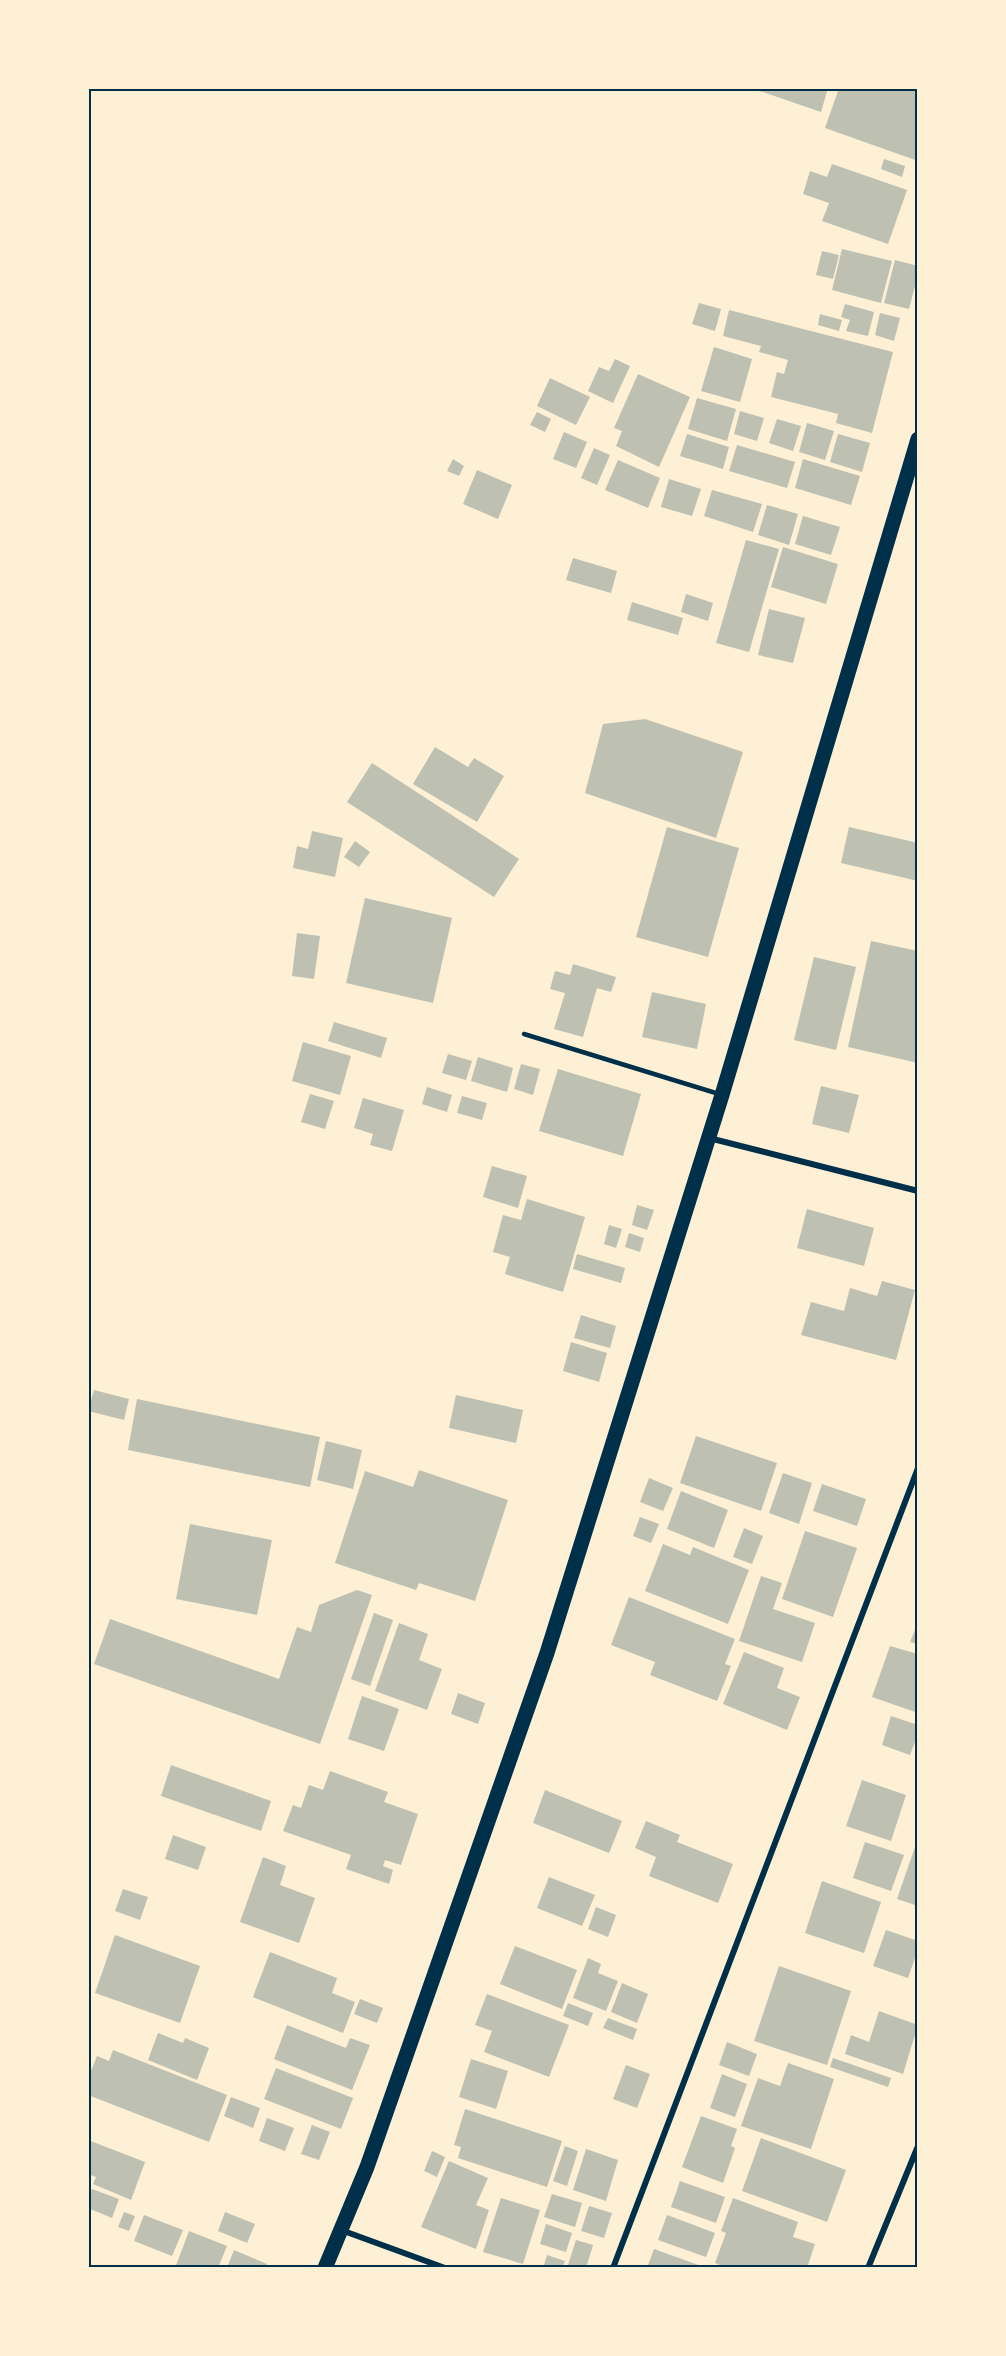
<svg xmlns="http://www.w3.org/2000/svg" width="1006" height="2356" font-family="Inter,sans-serif">
  <style>
    .building { fill: #bec0b2 }
    .lines { fill: none; stroke-linecap: round; stroke-linejoin: round }
    .service { stroke: #003049; stroke-width: 4.5 }
    .minor { stroke: #003049; stroke-width: 6 }
    .primary { stroke: #003049; stroke-width: 15 }
    .neatline { fill: none; stroke: #003049; stroke-width: 2 }
  </style>
  <rect width="100%" height="100%" fill="#fdf0d5"/>
  <g class="building">
    <polygon points="751,88 828,88 821,112"/>
    <polygon points="839,88 918,88 918,161 825,128"/>
    <polygon points="884,159 905,166 902,177 881,169"/>
    <polygon points="832,164 907,190 888,244 822,221 829,203 803,194 810,171 827,177"/>
    <polygon points="842,249 892,261 881,303 832,290"/>
    <polygon points="822,251 839,255 833,279 816,275"/>
    <polygon points="895,260 918,266 918,274 909,309 884,303"/>
    <polygon points="699,303 721,309 715,331 692,324"/>
    <polygon points="845,304 874,312 868,336 846,331 850,320 841,317"/>
    <polygon points="729,310 893,352 872,433 836,423 838,414 771,397 777,372 784,374 788,360 759,352 761,346 723,336"/>
    <polygon points="880,313 900,318 894,341 875,335"/>
    <polygon points="820,314 842,320 839,331 818,325"/>
    <polygon points="714,347 752,359 740,402 701,391"/>
    <polygon points="615,359 630,366 613,403 588,391 599,367 609,371"/>
    <polygon points="638,374 690,397 659,467 616,446 622,431 614,428"/>
    <polygon points="550,378 590,397 576,425 537,406"/>
    <polygon points="697,398 736,409 727,441 688,429"/>
    <polygon points="740,411 764,418 757,441 734,434"/>
    <polygon points="537,412 551,419 545,432 530,425"/>
    <polygon points="777,419 801,426 793,451 769,443"/>
    <polygon points="807,423 834,431 825,460 799,452"/>
    <polygon points="564,432 587,442 576,468 553,459"/>
    <polygon points="687,434 729,447 723,469 680,456"/>
    <polygon points="838,434 870,443 862,472 830,462"/>
    <polygon points="737,445 795,462 787,488 729,471"/>
    <polygon points="594,448 610,455 597,485 581,478"/>
    <polygon points="453,459 464,466 459,476 447,471"/>
    <polygon points="803,459 860,476 851,505 795,488"/>
    <polygon points="618,460 660,478 648,508 605,490"/>
    <polygon points="477,470 512,485 498,519 463,504"/>
    <polygon points="669,479 701,489 692,516 661,507"/>
    <polygon points="712,490 762,504 753,532 704,516"/>
    <polygon points="767,505 798,514 789,545 758,535"/>
    <polygon points="803,516 840,527 831,555 795,544"/>
    <polygon points="746,540 779,549 749,652 716,643"/>
    <polygon points="783,547 838,564 826,604 771,587"/>
    <polygon points="573,558 617,571 611,593 566,580"/>
    <polygon points="686,594 713,603 708,621 681,612"/>
    <polygon points="632,602 683,618 678,635 627,620"/>
    <polygon points="769,609 805,618 793,663 758,655"/>
    <polygon points="645,719 743,752 716,838 585,793 603,724"/>
    <polygon points="435,747 468,767 474,758 504,776 477,822 413,784"/>
    <polygon points="372,763 519,859 494,897 347,802"/>
    <polygon points="667,827 739,848 708,957 636,937"/>
    <polygon points="849,827 918,843 918,881 841,863"/>
    <polygon points="312,831 343,838 335,877 293,868 297,846 308,849"/>
    <polygon points="355,841 370,852 359,867 344,857"/>
    <polygon points="365,898 452,918 433,1003 346,983"/>
    <polygon points="297,933 320,936 314,979 292,976"/>
    <polygon points="871,941 918,951 918,1063 848,1047"/>
    <polygon points="814,957 856,967 836,1050 794,1040"/>
    <polygon points="573,964 616,977 611,992 597,988 583,1037 554,1029 565,993 550,989 555,971 570,975"/>
    <polygon points="652,992 706,1004 697,1049 642,1037"/>
    <polygon points="334,1022 387,1038 381,1058 328,1041"/>
    <polygon points="303,1042 351,1056 340,1095 292,1081"/>
    <polygon points="448,1054 472,1061 466,1080 442,1073"/>
    <polygon points="478,1057 513,1068 507,1092 471,1081"/>
    <polygon points="521,1064 540,1069 533,1095 514,1089"/>
    <polygon points="558,1069 641,1094 623,1156 539,1131"/>
    <polygon points="821,1086 859,1095 849,1133 812,1124"/>
    <polygon points="427,1087 452,1095 447,1112 422,1104"/>
    <polygon points="310,1094 334,1101 325,1129 301,1122"/>
    <polygon points="462,1096 487,1103 482,1120 457,1113"/>
    <polygon points="363,1098 404,1110 392,1151 370,1145 373,1134 354,1128"/>
    <polygon points="492,1166 527,1176 518,1208 483,1197"/>
    <polygon points="527,1199 585,1217 563,1292 505,1274 510,1257 493,1252 503,1215 521,1220"/>
    <polygon points="637,1205 654,1210 647,1230 632,1225"/>
    <polygon points="807,1209 874,1228 864,1266 797,1248"/>
    <polygon points="609,1225 622,1229 616,1248 604,1244"/>
    <polygon points="629,1233 644,1238 640,1252 625,1247"/>
    <polygon points="577,1254 625,1268 621,1283 573,1269"/>
    <polygon points="882,1281 915,1290 896,1360 801,1335 811,1302 844,1311 850,1288 877,1296"/>
    <polygon points="581,1315 616,1326 610,1348 574,1338"/>
    <polygon points="571,1342 607,1353 599,1382 563,1371"/>
    <polygon points="94,1390 129,1399 124,1420 88,1411"/>
    <polygon points="456,1395 523,1410 516,1443 449,1428"/>
    <polygon points="137,1399 320,1437 310,1487 128,1450"/>
    <polygon points="696,1436 777,1463 761,1511 680,1483"/>
    <polygon points="326,1441 362,1450 353,1489 317,1480"/>
    <polygon points="419,1470 508,1500 475,1601 419,1583 416,1590 335,1563 365,1471 413,1487"/>
    <polygon points="783,1473 812,1483 799,1524 769,1513"/>
    <polygon points="649,1478 673,1488 663,1511 640,1502"/>
    <polygon points="822,1484 866,1499 857,1526 813,1511"/>
    <polygon points="681,1491 728,1510 714,1548 667,1529"/>
    <polygon points="640,1517 659,1524 651,1543 633,1536"/>
    <polygon points="190,1524 272,1540 257,1615 176,1599"/>
    <polygon points="744,1528 763,1536 752,1564 733,1557"/>
    <polygon points="805,1531 857,1548 833,1617 782,1599"/>
    <polygon points="663,1544 690,1555 693,1547 749,1570 728,1624 645,1591"/>
    <polygon points="761,1576 782,1583 773,1609 815,1623 802,1662 739,1641"/>
    <polygon points="357,1590 372,1595 320,1744 94,1664 110,1619 279,1679 297,1627 311,1632 319,1605"/>
    <polygon points="629,1597 735,1639 725,1664 731,1666 717,1701 650,1675 655,1662 611,1645"/>
    <polygon points="374,1613 393,1620 370,1686 351,1679"/>
    <polygon points="399,1623 428,1634 419,1660 442,1669 427,1710 375,1691"/>
    <polygon points="918,1623 918,1644 910,1642"/>
    <polygon points="890,1646 918,1654 918,1713 872,1697"/>
    <polygon points="744,1652 784,1668 777,1688 800,1697 787,1730 723,1704"/>
    <polygon points="458,1693 485,1703 478,1724 451,1714"/>
    <polygon points="362,1696 399,1709 384,1751 348,1739"/>
    <polygon points="891,1716 918,1725 918,1734 910,1755 882,1745"/>
    <polygon points="171,1765 271,1801 261,1831 161,1796"/>
    <polygon points="330,1771 388,1792 384,1802 418,1814 401,1865 385,1860 383,1866 393,1870 389,1884 346,1869 351,1855 283,1831 293,1805 301,1808 309,1785 323,1790"/>
    <polygon points="862,1780 906,1795 891,1841 846,1826"/>
    <polygon points="545,1790 622,1821 609,1853 533,1823"/>
    <polygon points="646,1821 680,1835 677,1842 733,1864 718,1903 649,1876 656,1857 635,1848"/>
    <polygon points="173,1835 206,1847 198,1870 165,1859"/>
    <polygon points="865,1842 904,1855 891,1891 853,1878"/>
    <polygon points="915,1847 918,1848 918,1906 897,1899"/>
    <polygon points="263,1857 286,1866 280,1885 315,1898 299,1943 240,1922"/>
    <polygon points="549,1877 595,1895 582,1926 537,1908"/>
    <polygon points="822,1881 881,1902 864,1953 805,1933"/>
    <polygon points="123,1889 148,1897 140,1920 115,1911"/>
    <polygon points="596,1907 616,1915 608,1937 588,1929"/>
    <polygon points="886,1930 918,1941 918,1949 908,1978 873,1966"/>
    <polygon points="115,1935 200,1966 180,2023 95,1993"/>
    <polygon points="515,1946 577,1970 562,2009 500,1984"/>
    <polygon points="270,1952 337,1978 332,1993 355,2002 343,2033 253,1997"/>
    <polygon points="588,1958 601,1964 598,1973 618,1981 606,2011 573,1998"/>
    <polygon points="779,1966 851,1991 827,2065 754,2041"/>
    <polygon points="622,1983 648,1994 637,2023 611,2012"/>
    <polygon points="487,1994 569,2025 549,2077 484,2052 492,2031 475,2025"/>
    <polygon points="360,1999 383,2008 377,2023 354,2014"/>
    <polygon points="568,2003 593,2013 588,2026 563,2016"/>
    <polygon points="879,2011 918,2025 903,2074 845,2054 851,2035 869,2042"/>
    <polygon points="608,2018 637,2029 633,2040 603,2028"/>
    <polygon points="287,2025 346,2048 350,2038 370,2045 352,2090 274,2059"/>
    <polygon points="158,2033 183,2043 185,2038 209,2048 197,2080 148,2060"/>
    <polygon points="727,2042 757,2054 749,2076 719,2065"/>
    <polygon points="113,2050 227,2095 209,2142 88,2095 88,2078 97,2056 109,2061"/>
    <polygon points="833,2058 891,2078 888,2087 830,2067"/>
    <polygon points="471,2059 508,2071 496,2109 459,2097"/>
    <polygon points="788,2063 834,2079 811,2149 741,2126 758,2078 780,2086"/>
    <polygon points="626,2065 650,2074 637,2108 613,2099"/>
    <polygon points="276,2068 353,2098 341,2129 264,2099"/>
    <polygon points="722,2074 747,2084 735,2117 710,2108"/>
    <polygon points="231,2097 260,2108 253,2128 224,2116"/>
    <polygon points="465,2109 562,2141 547,2187 458,2158 461,2147 454,2145"/>
    <polygon points="701,2116 737,2129 731,2146 735,2148 723,2183 682,2167"/>
    <polygon points="267,2118 294,2128 285,2151 259,2141"/>
    <polygon points="312,2125 330,2132 319,2160 301,2154"/>
    <polygon points="761,2138 846,2170 827,2222 742,2191"/>
    <polygon points="88,2140 145,2162 131,2200 93,2184 96,2177 88,2174"/>
    <polygon points="565,2146 578,2151 567,2186 553,2181"/>
    <polygon points="586,2149 618,2160 606,2201 573,2190"/>
    <polygon points="432,2151 445,2157 437,2177 424,2171"/>
    <polygon points="449,2161 488,2178 476,2205 489,2210 476,2249 421,2227"/>
    <polygon points="680,2181 725,2197 716,2223 671,2207"/>
    <polygon points="92,2189 119,2199 112,2218 88,2208 88,2198"/>
    <polygon points="552,2194 582,2203 575,2227 544,2217"/>
    <polygon points="501,2198 540,2210 523,2264 483,2252"/>
    <polygon points="733,2198 798,2222 793,2237 815,2244 807,2268 727,2268 715,2263 726,2233 721,2231"/>
    <polygon points="589,2206 612,2213 604,2238 581,2231"/>
    <polygon points="124,2212 135,2216 129,2231 118,2227"/>
    <polygon points="225,2212 255,2224 247,2243 218,2231"/>
    <polygon points="144,2215 183,2230 172,2256 134,2241"/>
    <polygon points="667,2215 715,2233 706,2257 658,2240"/>
    <polygon points="546,2224 572,2233 566,2252 540,2244"/>
    <polygon points="189,2231 227,2246 218,2268 175,2268"/>
    <polygon points="576,2240 593,2245 586,2268 567,2268"/>
    <polygon points="654,2249 704,2267 704,2268 647,2268"/>
    <polygon points="234,2250 267,2264 266,2268 227,2268"/>
    <polygon points="547,2255 565,2261 562,2268 543,2268"/>
  </g>
  <g class="lines">
    <polyline class="service" points="524,1034 719,1094"/>
    <g class="minor">
      <polyline points="709,1138 918,1191"/>
      <polyline points="341,2230 445,2268"/>
      <polyline points="613,2268 918,1468"/>
      <polyline points="868,2268 918,2146"/>
    </g>
    <polyline class="primary" points="325,2268 367,2167 547,1653 722,1095 918,439"/>
  </g>
  <rect width="1006" height="2356" fill="none" stroke="#fdf0d5" stroke-width="180"/>
  <rect x="90" y="90" width="826" height="2176" class="neatline"/>
</svg>
